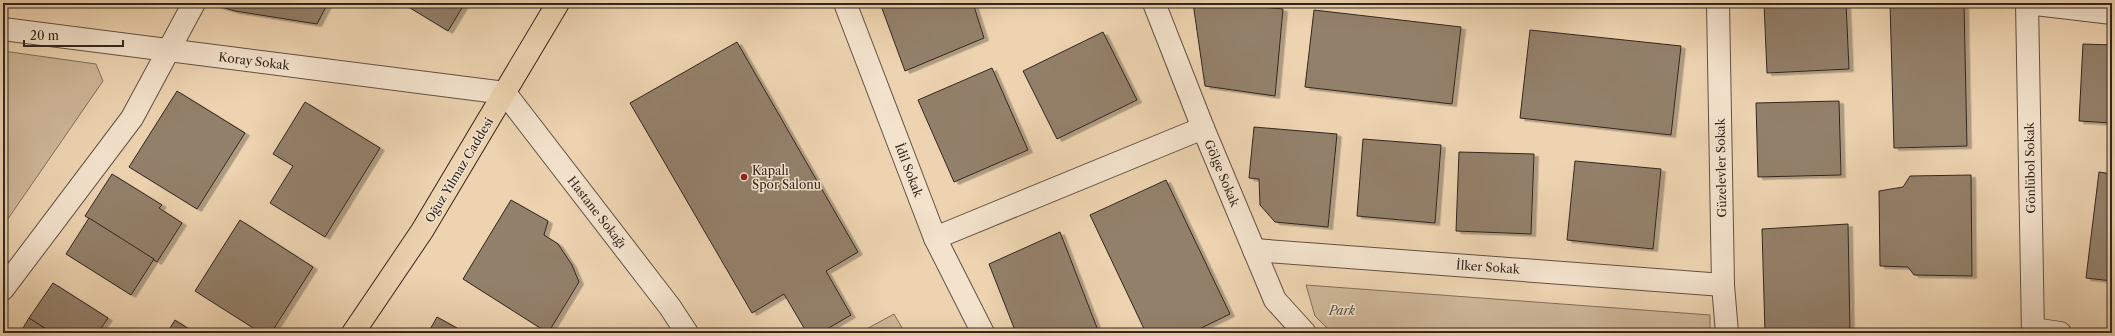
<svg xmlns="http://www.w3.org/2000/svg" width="2115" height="336" font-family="'Libre Caslon Text',serif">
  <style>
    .green { fill: #cdb697; stroke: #806e5a }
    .building { fill: #93806a; stroke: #32261e; filter: url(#shadow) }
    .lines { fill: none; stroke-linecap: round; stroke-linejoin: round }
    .minor-casing { stroke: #615142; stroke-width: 24 }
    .major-casing { stroke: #32261e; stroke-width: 24 }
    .minor { stroke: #f3e2cc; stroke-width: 22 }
    .major { stroke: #edd3b0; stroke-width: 22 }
    .poi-dot { fill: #8f2418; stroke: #f3e2cc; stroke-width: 1.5 }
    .labels { text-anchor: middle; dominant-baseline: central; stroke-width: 3; stroke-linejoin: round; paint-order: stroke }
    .street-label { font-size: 12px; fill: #32261e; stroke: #f3e2cc }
    .poi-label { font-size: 12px; fill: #32261e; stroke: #f3e2cc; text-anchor: start }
    .park-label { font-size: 12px; font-style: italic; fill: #594a3c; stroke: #f3e2cc }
  </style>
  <defs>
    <filter id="shadow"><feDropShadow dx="4.5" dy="2.5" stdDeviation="0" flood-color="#0004"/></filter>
  </defs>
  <rect width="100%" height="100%" fill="#edd3b0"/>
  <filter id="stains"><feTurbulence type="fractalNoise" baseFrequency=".005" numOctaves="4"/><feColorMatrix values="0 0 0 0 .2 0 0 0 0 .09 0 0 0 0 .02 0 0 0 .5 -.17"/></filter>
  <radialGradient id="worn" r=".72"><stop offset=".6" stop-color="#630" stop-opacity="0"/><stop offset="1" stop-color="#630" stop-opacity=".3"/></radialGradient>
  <g class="green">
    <polygon points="3,51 96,64 103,81 3,226"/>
    <polygon points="1306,285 1710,315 1710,333 1332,333 1315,316"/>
    <polygon points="894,314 905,333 859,333"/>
  </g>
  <g class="building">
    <polygon points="212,3 328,3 317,24 235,11 211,4"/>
    <polygon points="402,3 465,3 448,31"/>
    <polygon points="880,3 973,3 984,38 905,71"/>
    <polygon points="1056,3 1093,3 1093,5"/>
    <polygon points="1193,3 1217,3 1283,9 1275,96 1205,86"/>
    <polygon points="1764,3 1846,3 1849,69 1767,73"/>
    <polygon points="1890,3 1964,3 1967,146 1894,148"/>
    <polygon points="1314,10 1461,27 1452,104 1305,87"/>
    <polygon points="1530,30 1681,46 1671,135 1520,118"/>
    <polygon points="1103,32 1137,100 1057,139 1023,71"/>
    <polygon points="737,42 858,252 826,271 851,315 820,333 807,333 784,294 752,313 630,103"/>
    <polygon points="2083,44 2112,45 2112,123 2079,121"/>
    <polygon points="992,68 1028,150 954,182 918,100"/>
    <polygon points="177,91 245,133 197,209 129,167"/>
    <polygon points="1839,101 1841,175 1758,177 1756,103"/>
    <polygon points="305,102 380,148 325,237 270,203 293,166 273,154"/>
    <polygon points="1254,127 1337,134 1328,227 1275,222 1260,205 1259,179 1249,178"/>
    <polygon points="1363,139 1441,145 1435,223 1357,216"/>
    <polygon points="1459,152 1534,154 1531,234 1456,231"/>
    <polygon points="1575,161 1661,169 1653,249 1567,240"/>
    <polygon points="2099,172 2112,174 2112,281 2086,278"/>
    <polygon points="112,174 162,205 159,208 182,223 157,262 85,216"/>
    <polygon points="1971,175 1972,276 1914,275 1908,267 1880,266 1879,191 1903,187 1910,176"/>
    <polygon points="1166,180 1230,314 1191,333 1146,333 1090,215"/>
    <polygon points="511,200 548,221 544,235 558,244 572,265 579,282 548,333 463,279"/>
    <polygon points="89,218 154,259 131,295 66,254"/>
    <polygon points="240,220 313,267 271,333 261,333 195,291"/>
    <polygon points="1848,224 1850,333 1765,333 1762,229"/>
    <polygon points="1060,232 1099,333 1016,333 989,264"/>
    <polygon points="53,283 108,318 98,333 52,333 29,318"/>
    <polygon points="437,317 466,333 428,333"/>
    <polygon points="29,318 52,333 20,333"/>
    <polygon points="175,320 195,333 167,333"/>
  </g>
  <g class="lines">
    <g class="minor-casing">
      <g id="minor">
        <polyline points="845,3 935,238 983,333"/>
        <polyline points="1154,3 1203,128 1275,300 1305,333"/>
        <polyline points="1718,3 1723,285 1727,333"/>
        <polyline points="2027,3 2033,333"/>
        <polyline points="2027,3 2112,13"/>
        <polyline points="3,29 505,93 670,307 687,333"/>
        <polyline points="935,238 1203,128"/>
        <polyline points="1254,250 1723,285"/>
        <polyline points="3,289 132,118 194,3"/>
        <polyline points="2033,329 2060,333"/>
      </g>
    </g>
    <g class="major-casing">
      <polyline id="major" points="353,333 422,231 558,3"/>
    </g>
    <use href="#minor" class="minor"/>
    <use href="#major" class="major"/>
  </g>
  <circle class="poi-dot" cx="744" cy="177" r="4"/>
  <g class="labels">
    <g class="street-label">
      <text transform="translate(254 61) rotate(7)">Koray Sokak</text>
      <text transform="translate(1721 168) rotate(-91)">Güzelevler Sokak</text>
      <text transform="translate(2030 168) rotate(-91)">Gönlübol Sokak</text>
      <text transform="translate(459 170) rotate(-59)">Oğuz Yılmaz Caddesi</text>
      <text transform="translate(909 170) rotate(69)">İdil Sokak</text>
      <text transform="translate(1222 173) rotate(67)">Gölge Sokak</text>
      <text transform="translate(597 212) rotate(52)">Hastane Sokağı</text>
      <text transform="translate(1488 267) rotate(4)">İlker Sokak</text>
    </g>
    <g class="poi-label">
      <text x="752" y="170">Kapalı<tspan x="752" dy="14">Spor Salonu</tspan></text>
    </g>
    <g class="park-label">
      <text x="1342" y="310">Park</text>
    </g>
  </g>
  <rect width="2115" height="336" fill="none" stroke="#edd3b0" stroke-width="16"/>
  <rect x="4" y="4" width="2107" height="328" fill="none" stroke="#32261e" stroke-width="2"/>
  <rect x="8" y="8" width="2099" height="320" fill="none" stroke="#32261e"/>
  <path d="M24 40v6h99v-6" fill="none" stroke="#32261e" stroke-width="2"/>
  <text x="30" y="40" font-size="12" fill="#32261e" stroke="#f3e2cc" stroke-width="3" paint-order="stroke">20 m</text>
  <rect width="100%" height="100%" filter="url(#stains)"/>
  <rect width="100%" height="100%" fill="url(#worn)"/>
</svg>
